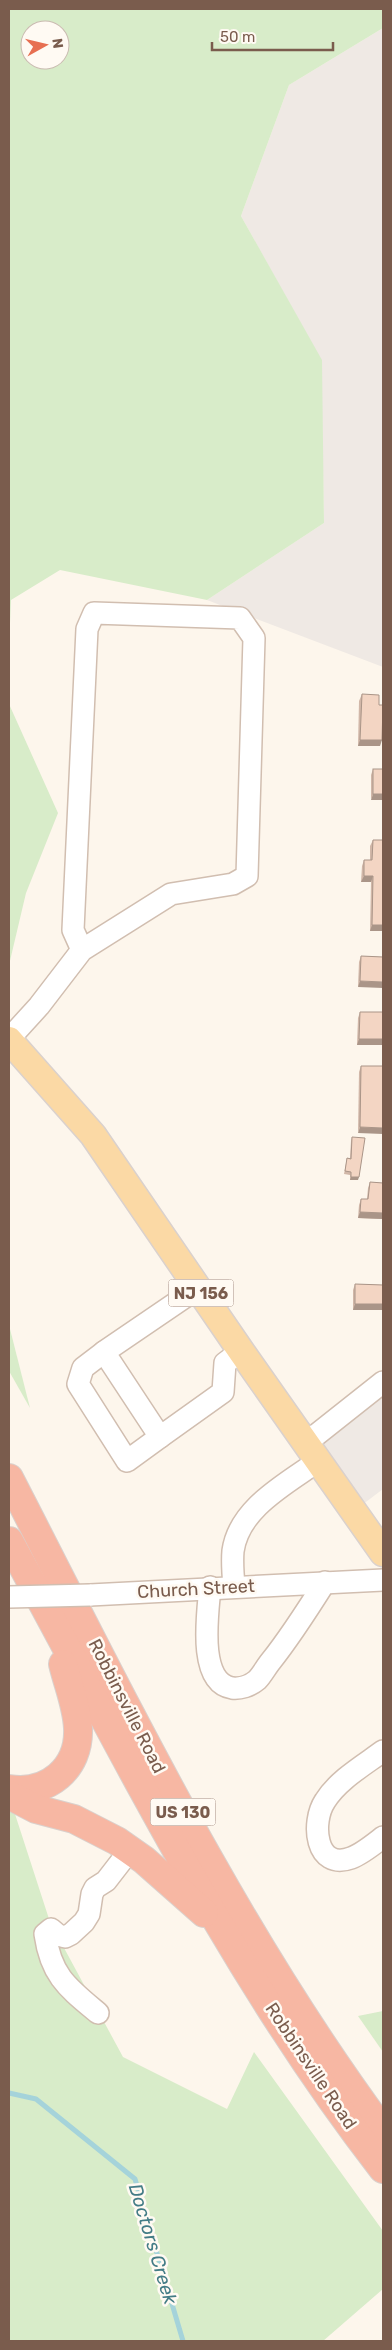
<svg xmlns="http://www.w3.org/2000/svg" width="392" height="2350" font-family="Rubik,sans-serif">
  <style>
    .industrial { fill: #efe9e4 }
    .green { fill: #d8ecc9; fill-rule: evenodd }
    .lines { fill: none; stroke-linecap: round; stroke-linejoin: round }
    .stream { stroke: #a5d3da; stroke-width: 5 }
    .minor-casing { stroke: #d1beb0; stroke-width: 24 }
    .major-casing { stroke: #dad1cd; stroke-width: 29 }
    .highway-casing { stroke: #dad1cd; stroke-width: 30 }
    .minor { stroke: #fff; stroke-width: 21 }
    .major { stroke: #fbd9a5; stroke-width: 26 }
    .highway { stroke: #f7b7a3; stroke-width: 28 }
    .minor-bridge-casing { stroke: #d1beb0; stroke-width: 24; stroke-linecap: butt }
    .minor-bridge { stroke: #fff; stroke-width: 21 }
    .wall { fill: #d1b7a8 }
    .shaded-wall { fill: #aa9588 }
    .building { fill: #f3d5c3; stroke: #aa9588 }
    .labels { text-anchor: middle; dominant-baseline: central; stroke-width: 5; stroke-linejoin: round; paint-order: stroke }
    .shield { fill: #fffaf3; stroke: #a28b7f; stroke-width: 1 }
    .shield-label { font-size: 16px; font-weight: bold; fill: #7a5c4d }
    .street-label { font-size: 18px; fill: #7a5c4d; stroke: #fffaf3 }
    .water-label { font-size: 19px; font-style: italic; fill: #437c86; stroke: #fffaf3 }
  </style>
  <rect width="100%" height="100%" fill="#fdf6ec"/>
  <g class="industrial">
    <polygon points="383,28 383,667 207,600 324,523 321,360 241,216 289,85"/>
    <polygon points="383,1382 383,1489 354,1511 306,1443"/>
  </g>
  <g class="green">
    <path d="M9 9H383V28L289 85 241 216 322 360 324 523 207 600 60 570 11 600 9 647ZM30 30H60V60H30Z"/>
    <polygon points="9,704 58,813 26,893 9,965"/>
    <polygon points="9,1325 30,1408 9,1371"/>
    <polygon points="9,1809 14,1811 50,1922 123,2057 227,2109 254,2052 383,2231 383,2289 323,2341 9,2341"/>
    <polygon points="383,2011 383,2052 358,2016"/>
  </g>
  <g class="lines">
    <polyline class="stream" points="9,2093 36,2099 135,2179 183,2341"/>
    <g class="minor-casing">
      <g id="minor">
        <polyline points="9,1039 39,1006 82,950 171,894 233,884 247,876 254,638 240,618 94,613 87,629 73,930 82,950"/>
        <polyline points="198,1288 104,1352 160,1437 223,1392 225,1363 241,1351"/>
        <polyline points="104,1352 83,1368 78,1384 127,1461 160,1437"/>
        <polyline points="306,1443 383,1382"/>
        <path d="M234 1586C233 1575 232 1562 233 1551 239 1508 286 1484 318 1461"/>
        <path d="M210 1587C208 1612 197 1682 232 1688 240 1689 250 1686 257 1680 262 1675 266 1667 271 1661 291 1636 308 1609 325 1582"/>
        <polyline points="90,1595 383,1580"/>
        <path d="M383 1751C364 1765 338 1780 325 1801 311 1822 315 1871 351 1858 362 1854 374 1844 383 1837"/>
        <path d="M98 2013C68 1988 51 1976 45 1934L51 1929 58 1935 65 1937 71 1934 84 1922 89 1914 92 1894 95 1888 106 1881 130 1850"/>
      </g>
    </g>
    <g class="major-casing">
      <polyline id="major" points="9,1040 93,1135 241,1351 383,1553"/>
    </g>
    <g class="highway-casing">
      <g id="highway">
        <path d="M9 1478C124 1701 233 1929 383 2131"/>
        <path d="M9 1541C126 1755 233 1976 383 2169"/>
        <path d="M9 1789C47 1795 80 1769 78 1728 77 1706 68 1685 63 1664"/>
        <polyline points="9,1795 36,1809 74,1819 117,1841 144,1860 204,1913"/>
      </g>
    </g>
    <use href="#minor" class="minor"/>
    <use href="#major" class="major"/>
    <use href="#highway" class="highway"/>
    <g class="minor-bridge-casing">
      <polyline id="minor-bridge" points="9,1597 90,1595"/>
    </g>
    <use href="#minor-bridge" class="minor-bridge"/>
  </g>
  <g class="wall">
    <polygon points="362,694 380,746 358,746 359,701"/>
    <polygon points="373,769 383,769 371,800 371,775"/>
    <polygon points="373,840 383,931 370,931 371,882 361,882 362,866 364,860 370,860 370,846"/>
    <polygon points="361,956 383,957 358,987 359,962"/>
    <polygon points="360,1012 383,1012 383,1045 357,1045 358,1018"/>
    <polygon points="361,1066 383,1066 358,1133 359,1072"/>
    <polygon points="352,1137 358,1180 350,1180 350,1175 344,1174 347,1158 350,1158 351,1141"/>
    <polygon points="370,1182 383,1183 383,1219 358,1218 359,1205 361,1199 367,1199 368,1188"/>
    <polygon points="355,1284 383,1285 383,1310 353,1310 353,1290"/>
  </g>
  <g class="shaded-wall">
    <polygon points="360,740 382,740 380,746 358,746"/>
    <polygon points="373,794 383,794 383,800 371,800"/>
    <polygon points="364,876 373,876 371,882 361,882"/>
    <polygon points="372,925 383,925 383,931 370,931"/>
    <polygon points="360,981 383,982 383,988 358,987"/>
    <polygon points="359,1039 383,1039 383,1045 357,1045"/>
    <polygon points="360,1127 383,1128 383,1134 358,1133"/>
    <polygon points="351,1177 359,1177 358,1180 350,1180"/>
    <polygon points="360,1212 383,1213 383,1219 358,1218"/>
    <polygon points="355,1304 383,1304 383,1310 353,1310"/>
  </g>
  <g class="building">
    <polygon points="362,694 379,695 379,705 383,705 382,740 360,740"/>
    <rect x="373" y="769" width="10" height="25"/>
    <polygon points="373,840 383,840 383,925 372,925 373,876 364,876 364,860 372,860"/>
    <polygon points="361,956 383,957 383,982 360,981"/>
    <polygon points="360,1012 383,1012 383,1039 359,1039"/>
    <polygon points="361,1066 383,1066 383,1128 360,1127"/>
    <polygon points="352,1137 365,1138 359,1177 351,1177 351,1172 345,1171 347,1158 351,1159"/>
    <polygon points="370,1182 383,1183 383,1213 360,1212 361,1199 368,1199"/>
    <polygon points="355,1284 383,1285 383,1304 355,1304"/>
  </g>
  <g class="labels">
    <g class="shield">
      <rect x="168.5" y="1279.5" width="65" height="27" rx="4"/>
      <rect x="150.5" y="1798.5" width="65" height="27" rx="4"/>
    </g>
    <g class="shield-label">
      <text x="201" y="1293">NJ 156</text>
      <text x="183" y="1812">US 130</text>
    </g>
    <g class="street-label">
      <text transform="translate(196 1589) rotate(-3)">Church Street</text>
      <text transform="translate(127 1706) rotate(63)">Robbinsville Road</text>
      <text transform="translate(311 2066) rotate(56)">Robbinsville Road</text>
    </g>
    <g class="water-label">
      <text transform="translate(153 2244) rotate(73)">Doctors Creek</text>
    </g>
  </g>
  <rect width="392" height="2350" fill="none" stroke="#7a5c4d" stroke-width="20"/>
  <g transform="translate(45 45) rotate(82)"><circle r="24" fill="#fffaf3" stroke="#cabbb1"/>
  <path d="M0-4L9 19L0 12L-9 19Z" fill="#e76f51"/>
  <text y="-8" font-size="14" font-weight="bold" text-anchor="middle" fill="#7a5c4d">N</text>
  </g>
  <path d="M212 42v8h121v-8" fill="none" stroke="#7a5c4d" stroke-width="2.5"/>
  <text x="220" y="42" font-size="15" fill="#7a5c4d" stroke="#fffaf3" stroke-width="4" paint-order="stroke">50 m</text>
</svg>
